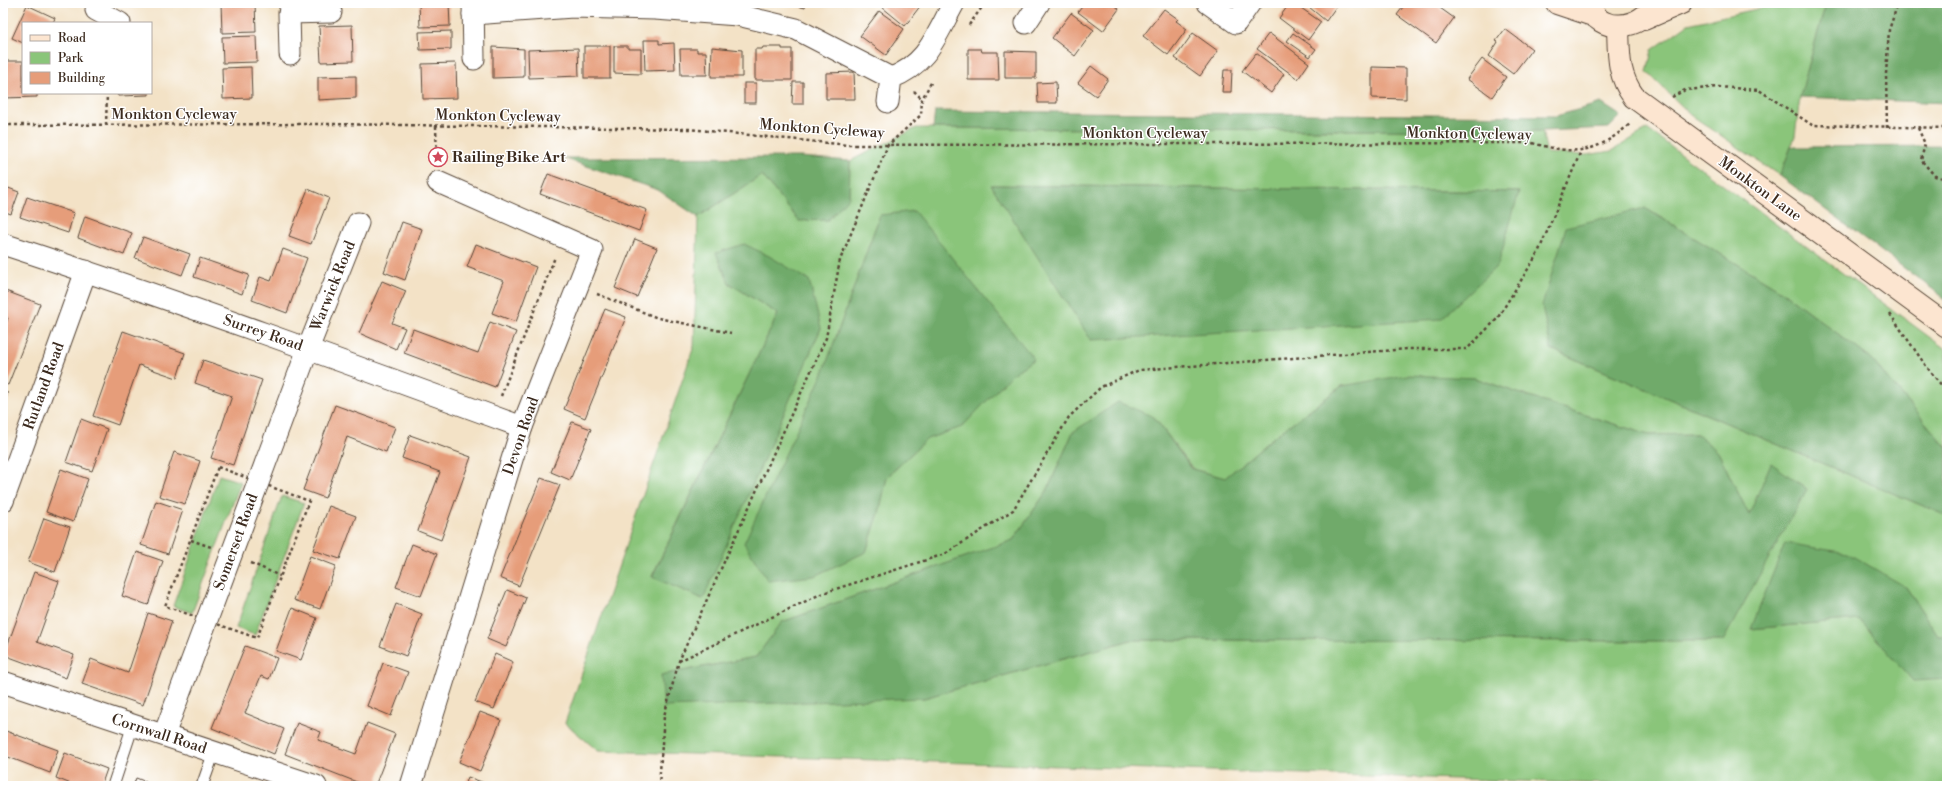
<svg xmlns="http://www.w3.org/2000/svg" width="1950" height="789" font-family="'Libre Bodoni',serif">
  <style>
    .green { fill: #8ac57a; stroke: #62784c; fill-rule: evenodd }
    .forest { fill: #6faa6a; stroke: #556a44 }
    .building { fill: #e69d7a }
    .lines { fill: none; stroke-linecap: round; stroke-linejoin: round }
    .lane-casing { stroke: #574637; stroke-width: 13 }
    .street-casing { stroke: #574637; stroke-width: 23 }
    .secondary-casing { stroke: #574637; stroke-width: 24 }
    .path { stroke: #574637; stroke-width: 2.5; stroke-dasharray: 3 3; stroke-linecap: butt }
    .lane { stroke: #fff; stroke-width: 11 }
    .street { stroke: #fff; stroke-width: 21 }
    .secondary { stroke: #fce5d0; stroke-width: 22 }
    .labels { text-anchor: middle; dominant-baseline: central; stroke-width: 3; stroke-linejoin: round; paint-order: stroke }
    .street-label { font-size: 15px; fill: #3b2a1e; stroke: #fff }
    .poi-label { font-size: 15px; font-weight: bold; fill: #3b2a1e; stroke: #fff; text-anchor: start }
  </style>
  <rect width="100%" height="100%" fill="#fff"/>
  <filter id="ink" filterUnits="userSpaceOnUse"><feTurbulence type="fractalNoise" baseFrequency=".025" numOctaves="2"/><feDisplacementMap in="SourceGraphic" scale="8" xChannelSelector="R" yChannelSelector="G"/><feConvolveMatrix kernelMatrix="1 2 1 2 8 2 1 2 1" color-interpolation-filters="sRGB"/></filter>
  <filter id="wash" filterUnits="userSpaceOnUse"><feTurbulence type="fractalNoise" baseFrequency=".012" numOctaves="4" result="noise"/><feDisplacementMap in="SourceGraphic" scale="16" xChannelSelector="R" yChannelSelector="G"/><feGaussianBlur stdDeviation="0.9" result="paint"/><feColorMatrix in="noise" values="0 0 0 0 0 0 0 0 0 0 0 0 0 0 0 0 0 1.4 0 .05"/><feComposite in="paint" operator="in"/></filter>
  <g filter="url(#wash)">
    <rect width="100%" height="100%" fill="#f3e2c6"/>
    <g class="green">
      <polygon points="1784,3 1826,3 1800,97 1795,136 1780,176 1691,115 1647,72 1652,50 1688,24"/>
      <path d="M916 128 1542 131 1547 153 1586 155 1612 151 1647 129 1947 350V448L1871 359 1780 290 1645 208 1551 349 1947 516V636H1938L1906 587 1751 629 1859 619 1913 680 1947 679V786H1671L598 751 565 723 694 346 698 217 762 175 799 221 849 197 850 161ZM992 185 1519 192 991 186ZM880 215 1033 359 1011 375 962 426 927 439 887 477 879 513 866 552 823 373ZM729 283 821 328 702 599 652 576 778 314ZM1475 378 1541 401 1649 435 1697 434 1718 452 1749 515 1723 641 1131 640 924 698 661 675 756 657 782 622 1013 540 1047 491 1073 432 1154 417 1193 469 1225 478 1280 432 1342 386Z"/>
      <polygon points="219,475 241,482 192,613 173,606"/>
      <polygon points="282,496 304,503 255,635 236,628"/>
    </g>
    <g class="forest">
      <polygon points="1826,3 1947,3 1947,103 1800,97"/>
      <polygon points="1601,103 1621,116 1609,128 1542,131 933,128 935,111 1556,116"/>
      <polygon points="1947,146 1947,300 1780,176 1791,147"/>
      <polygon points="801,157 850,161 849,197 828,220 799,221 762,175 698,217 658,190 563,158"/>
      <polygon points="991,185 1519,192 1498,265 1441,319 1091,340"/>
      <polygon points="1645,208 1780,290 1871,359 1947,448 1947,516 1551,349 1542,306 1566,227"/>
      <polygon points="914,211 1034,359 1011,375 962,427 927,439 887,477 879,513 866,552 814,576 768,581 744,543 823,373 880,215"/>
      <polygon points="744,244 769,256 809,280 821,328 703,599 652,577 778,314 729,283 716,253"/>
      <polygon points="1407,375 1475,378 1541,401 1649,435 1697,434 1718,452 1749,515 1771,463 1807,489 1723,641 1131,640 924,698 664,707 661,675 756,657 782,622 1013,540 1047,491 1073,432 1118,402 1154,417 1192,469 1225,478 1280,432 1342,386"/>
      <polygon points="1785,543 1847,553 1906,587 1938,636 1947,636 1947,679 1913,681 1859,619 1751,629"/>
    </g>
    <g id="blocks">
      <g class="building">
        <polygon points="221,3 255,3 256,32 222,33"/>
        <polygon points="419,3 449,3 450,26 420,27"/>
        <polygon points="788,3 806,3 805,8"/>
        <polygon points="877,3 919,3 921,5 905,26"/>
        <polygon points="1085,3 1112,3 1119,9 1103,31 1078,12"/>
        <polygon points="1290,3 1294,3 1321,22 1308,40 1279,18"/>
        <polygon points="1312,3 1336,3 1338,4 1326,21 1309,7"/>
        <polygon points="1406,3 1433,3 1454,18 1436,43 1397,15"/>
        <polygon points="27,5 55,18 53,23 23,23 23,43 12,38"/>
        <polygon points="1164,9 1178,19 1176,21 1187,29 1168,55 1143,36"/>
        <polygon points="879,11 904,29 886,55 860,36"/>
        <polygon points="1071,13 1094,30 1075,56 1052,38"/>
        <polygon points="352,25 353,61 321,62 319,26"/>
        <polygon points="1505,29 1532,49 1513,74 1489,56 1498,42 1496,41"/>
        <polygon points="451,31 451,49 420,50 419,32"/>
        <polygon points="1193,33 1218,51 1200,76 1175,58"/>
        <polygon points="1269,33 1309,63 1298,79 1257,49"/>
        <polygon points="1293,33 1316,49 1310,57 1287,41"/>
        <polygon points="256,36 257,62 223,63 222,37"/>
        <polygon points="644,40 659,40 659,44 674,43 675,70 645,71"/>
        <rect x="584" y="46" width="26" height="32"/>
        <polygon points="614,46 628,46 628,49 641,49 641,74 614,73"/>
        <polygon points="493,47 524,49 524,77 493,78"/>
        <polygon points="712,47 742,50 742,77 711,77"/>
        <polygon points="763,47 782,47 782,49 792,49 792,80 755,80 755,49 762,49"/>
        <polygon points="578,48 579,76 529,78 528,50"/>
        <polygon points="680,49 697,49 697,52 706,52 707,75 681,75"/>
        <polygon points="968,49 981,49 982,52 998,52 999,80 968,80"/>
        <polygon points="1005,51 1036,52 1036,78 1005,78"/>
        <polygon points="1256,53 1284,74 1271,93 1242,71"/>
        <polygon points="1482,59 1506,77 1492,97 1467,79"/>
        <polygon points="3,61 23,61 23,93 37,93 37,97 3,98"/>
        <polygon points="456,63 457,98 423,99 422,64"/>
        <polygon points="1091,66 1108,79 1096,96 1078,83"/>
        <polygon points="251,67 252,98 223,99 222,68"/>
        <polygon points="1372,67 1406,68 1406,99 1372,98"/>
        <polygon points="1224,70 1232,70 1231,92 1222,92"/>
        <polygon points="854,72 855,99 826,99 826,73"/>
        <polygon points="356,76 356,98 318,100 318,77"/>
        <polygon points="793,82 803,82 803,104 792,104"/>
        <polygon points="1056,82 1057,103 1038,103 1037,83"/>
        <rect x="744" y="83" width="12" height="20"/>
        <polygon points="117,93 149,93 149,95 118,96"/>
        <polygon points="548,174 647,210 639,231 540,194"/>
        <polygon points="3,186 19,192 11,214 3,211"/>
        <polygon points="308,189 329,198 311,244 289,236"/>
        <polygon points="27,197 74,213 68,233 20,217"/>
        <polygon points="85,216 132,233 124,255 78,238"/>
        <polygon points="402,222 422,229 405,280 384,272"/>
        <polygon points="143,237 190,254 182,275 135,258"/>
        <polygon points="635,239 657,248 637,297 615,288"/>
        <polygon points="476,244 536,267 516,322 492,313 504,281 467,267"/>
        <polygon points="283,249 307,258 287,313 252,300 260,277 271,281"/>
        <polygon points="200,258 249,275 242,294 194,277"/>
        <polygon points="382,281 406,291 392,323 405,328 396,349 359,333"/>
        <polygon points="3,290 40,304 8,385 3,383 3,332 8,318 3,316"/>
        <polygon points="605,309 626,317 585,418 564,409"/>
        <polygon points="490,322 516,332 495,387 404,353 413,329 478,353"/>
        <polygon points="123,331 185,353 177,378 139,365 118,425 93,416"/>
        <polygon points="203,360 262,380 233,465 211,458 232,396 195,383"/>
        <polygon points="3,391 8,393 3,406"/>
        <polygon points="335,405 395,427 386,452 347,437 325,498 303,490"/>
        <polygon points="81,419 107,429 92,471 66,462"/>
        <polygon points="572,422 591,429 570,480 551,472"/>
        <polygon points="410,435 471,457 441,540 418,531 440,472 402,458"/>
        <polygon points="174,452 200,461 185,504 159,496"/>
        <polygon points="61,469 88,479 73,522 46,512"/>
        <polygon points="541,478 560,485 519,586 500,578"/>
        <polygon points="156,501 183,510 168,554 141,545"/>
        <polygon points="329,506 356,516 340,559 313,550"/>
        <polygon points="44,518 70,527 55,572 28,562"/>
        <polygon points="412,544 437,554 421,596 396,587"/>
        <polygon points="137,552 163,561 148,605 122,596"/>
        <polygon points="310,556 336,566 320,609 294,600"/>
        <polygon points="34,572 59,581 37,642 74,655 66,678 4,655"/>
        <polygon points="507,590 526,598 506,647 487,639"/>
        <polygon points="396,604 422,614 406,656 380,646"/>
        <polygon points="292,608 317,618 301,660 276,651"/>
        <polygon points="148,613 172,621 143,705 82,684 91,659 128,673"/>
        <polygon points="245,646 277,658 269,679 261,676 245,713 284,729 274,754 212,728"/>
        <polygon points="495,654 513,662 494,709 475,702"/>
        <polygon points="383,663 408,672 391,716 367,706"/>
        <polygon points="480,712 501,720 480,771 459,762"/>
        <polygon points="297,723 321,732 318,740 356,754 367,723 395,734 375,786 367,786 285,754"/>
        <polygon points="3,730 58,750 50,773 3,755"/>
        <polygon points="65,753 107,769 101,786 76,786 56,778"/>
        <polygon points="468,777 487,784 486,786 465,786"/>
        <polygon points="136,778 157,786 133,786"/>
      </g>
    </g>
  </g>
  <g filter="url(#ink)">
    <use href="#blocks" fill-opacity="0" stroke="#574637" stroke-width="1"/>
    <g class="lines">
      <g class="lane-casing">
        <g id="lane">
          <polyline points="113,786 133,725"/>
          <polyline points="202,786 214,752"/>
        </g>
      </g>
      <g class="street-casing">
        <g id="street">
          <polyline points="473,3 474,59"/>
          <polyline points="1208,3 1236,23 1250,3"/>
          <polyline points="96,10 120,23"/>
          <polyline points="473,14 573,7 655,9 738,15 796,29 891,78"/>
          <polyline points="1026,23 1039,3"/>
          <polyline points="290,54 289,13 331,12"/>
          <path d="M888 102 891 78C928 64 936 35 954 3"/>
          <path d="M3 244C178 301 350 364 522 427"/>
          <polyline points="3,501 86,271"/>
          <polyline points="3,682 316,786"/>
          <polyline points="164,735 308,349 358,223"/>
          <polyline points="411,786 522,427 592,250 438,182"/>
        </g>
      </g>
      <g class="secondary-casing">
        <g id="secondary">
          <polyline points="1557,3 1596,16"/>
          <path d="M1587 3C1599 36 1641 30 1656 3"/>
          <polyline points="1644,19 1681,3"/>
          <path d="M1618 26C1619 54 1617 74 1634 97L1947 326"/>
        </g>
      </g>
      <g class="path">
        <polyline points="969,25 985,3"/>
        <polyline points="914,91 922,99"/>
        <polyline points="1672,97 1685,90 1719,87 1759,90 1812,125 1947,128"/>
        <path d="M3 125 327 124 689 129 848 145 1532 143C1577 155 1594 155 1631 123"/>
        <polyline points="106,125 107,93"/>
        <polyline points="436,126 437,161"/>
        <polyline points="1887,128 1886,74 1889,30 1898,3"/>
        <polyline points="1918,128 1925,144 1921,160 1935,176 1947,179"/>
        <polyline points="597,294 658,318 731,333"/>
        <polyline points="1890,314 1926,366 1947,392"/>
        <polyline points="501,396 555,257"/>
        <polygon points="218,467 309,501 257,638 165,606"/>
        <polyline points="191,540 211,547"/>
        <polyline points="251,563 280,576"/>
        <polyline points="679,661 823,593 945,554 1013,510 1069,417 1101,387 1139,370 1407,349 1467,349 1497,319 1538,253 1581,151"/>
        <polyline points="659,786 664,716 679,661 826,338 840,260 888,145 921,115 922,99 932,81"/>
      </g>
      <use href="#lane" class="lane"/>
      <use href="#street" class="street"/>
      <use href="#secondary" class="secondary"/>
    </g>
  </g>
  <defs>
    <g id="sight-ring" transform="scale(1)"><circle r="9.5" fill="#fff" stroke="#d1495b" stroke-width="1.5"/><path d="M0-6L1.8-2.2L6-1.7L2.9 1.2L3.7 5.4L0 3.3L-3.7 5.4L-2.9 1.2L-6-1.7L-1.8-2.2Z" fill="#d1495b"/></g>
  </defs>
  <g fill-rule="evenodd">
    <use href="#sight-ring" x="438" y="157"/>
  </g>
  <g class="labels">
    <g class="street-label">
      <text x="174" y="114">Monkton Cycleway</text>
      <text transform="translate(498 116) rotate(1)">Monkton Cycleway</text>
      <text transform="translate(822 129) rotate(4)">Monkton Cycleway</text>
      <text x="1145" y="133">Monkton Cycleway</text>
      <text transform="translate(1469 134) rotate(1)">Monkton Cycleway</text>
      <text transform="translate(1760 189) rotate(36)">Monkton Lane</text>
      <text transform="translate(333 286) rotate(-68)">Warwick Road</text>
      <text transform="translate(263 333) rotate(19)">Surrey Road</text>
      <text transform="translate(44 386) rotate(-70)">Rutland Road</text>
      <text transform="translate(521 436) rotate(-71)">Devon Road</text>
      <text transform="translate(236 542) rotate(-70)">Somerset Road</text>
      <text transform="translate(159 734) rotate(18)">Cornwall Road</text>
    </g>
    <g class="poi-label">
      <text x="452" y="157">Railing Bike Art</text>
    </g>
  </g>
  <rect width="1950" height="789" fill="none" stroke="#fff" stroke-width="16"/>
  <rect x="22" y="22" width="130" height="72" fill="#ffffff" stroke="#b1aaa5"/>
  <rect x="30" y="35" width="20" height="6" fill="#fce5d0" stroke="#b1aaa5"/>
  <text x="58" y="42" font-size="12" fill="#3b2a1e">Road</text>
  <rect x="30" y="52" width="20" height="12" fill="#8ac57a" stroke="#b1aaa5"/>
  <text x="58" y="62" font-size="12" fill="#3b2a1e">Park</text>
  <rect x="30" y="72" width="20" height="12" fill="#e69d7a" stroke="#b1aaa5"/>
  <text x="58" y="82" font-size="12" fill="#3b2a1e">Building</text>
</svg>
